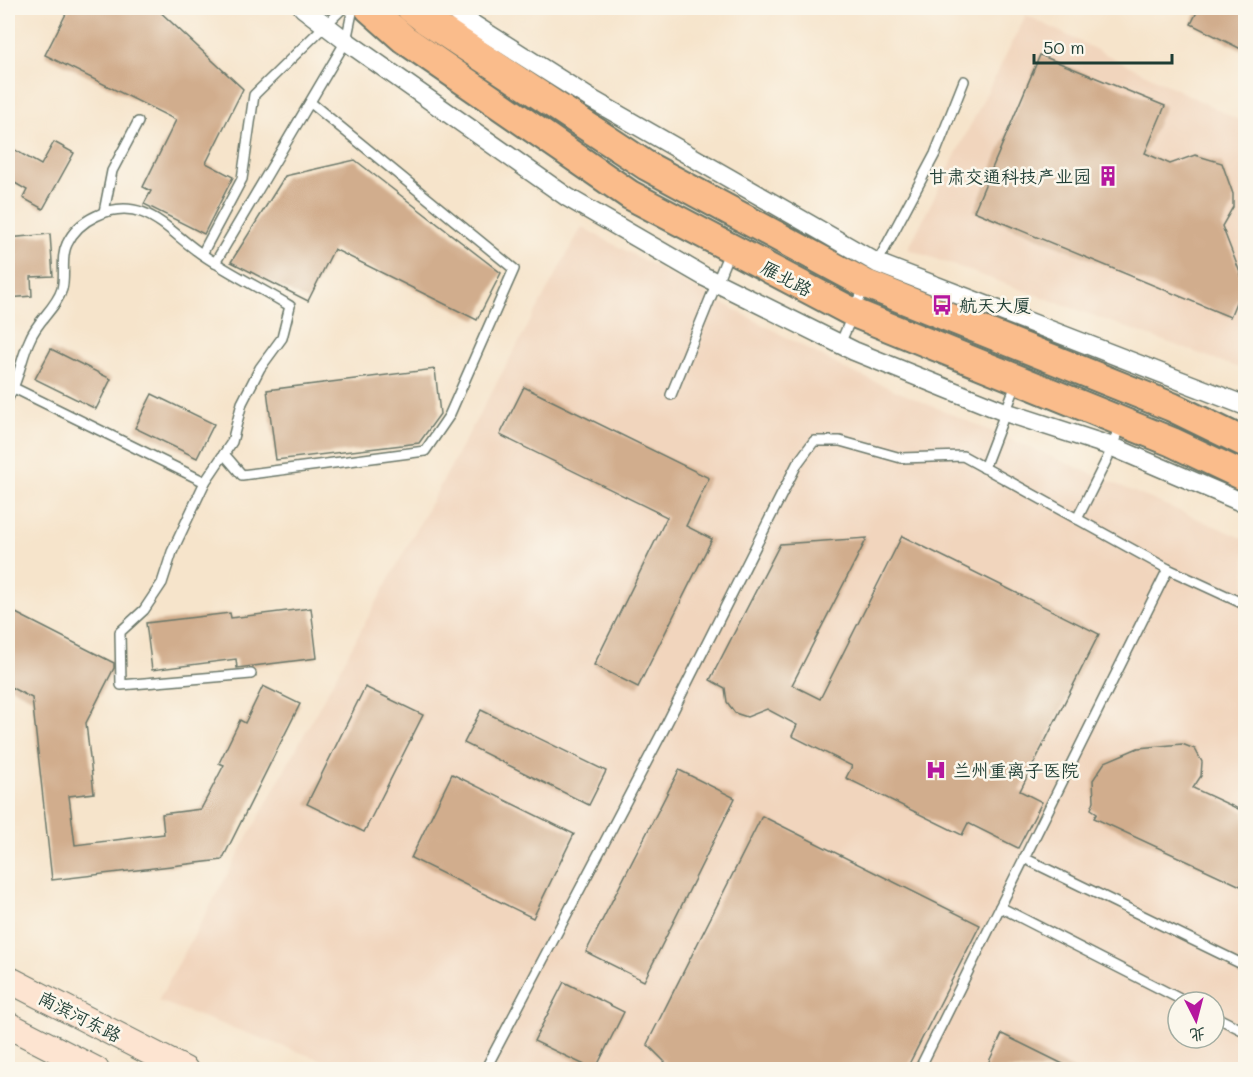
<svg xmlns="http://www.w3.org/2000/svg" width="1253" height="1077" font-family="Mali,'LXGW WenKai TC',sans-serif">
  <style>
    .built { fill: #f1d5bd; fill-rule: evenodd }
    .building { fill: #d1ad8d }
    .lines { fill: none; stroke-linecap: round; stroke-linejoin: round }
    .lane-casing { stroke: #6a7769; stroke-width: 12 }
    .street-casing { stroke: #6a7769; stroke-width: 21 }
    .secondary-casing { stroke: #6a7769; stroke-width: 28 }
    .primary-casing { stroke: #6a7769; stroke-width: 32 }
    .lane { stroke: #fff; stroke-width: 9 }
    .street { stroke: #fff; stroke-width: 18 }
    .secondary { stroke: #fde4d1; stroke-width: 26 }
    .primary { stroke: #fabc8b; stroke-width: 28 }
    .labels { text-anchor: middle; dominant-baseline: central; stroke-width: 5; stroke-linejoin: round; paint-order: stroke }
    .poi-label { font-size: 18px; fill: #1f3d34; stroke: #fbf7ec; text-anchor: start }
    .street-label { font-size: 18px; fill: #1f3d34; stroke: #fbf7ec }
  </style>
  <rect width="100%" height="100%" fill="#fbf7ec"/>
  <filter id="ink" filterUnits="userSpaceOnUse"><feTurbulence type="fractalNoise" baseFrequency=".0167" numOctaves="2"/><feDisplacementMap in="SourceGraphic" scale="12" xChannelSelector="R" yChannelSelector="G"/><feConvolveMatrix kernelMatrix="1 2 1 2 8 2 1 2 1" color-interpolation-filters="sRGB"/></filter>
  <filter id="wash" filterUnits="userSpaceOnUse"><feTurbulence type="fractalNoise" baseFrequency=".008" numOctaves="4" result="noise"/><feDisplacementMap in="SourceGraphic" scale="24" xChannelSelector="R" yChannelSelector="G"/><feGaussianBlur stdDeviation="1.35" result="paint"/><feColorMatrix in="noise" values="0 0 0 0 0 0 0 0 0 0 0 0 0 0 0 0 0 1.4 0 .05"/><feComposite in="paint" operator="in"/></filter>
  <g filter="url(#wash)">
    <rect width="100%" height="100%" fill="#f6e4cb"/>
    <g class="built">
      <polygon points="1026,15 1245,123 1245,370 908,249"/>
      <path d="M582 227 845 369 1245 539V1069H346L158 1001ZM1178 1002H1214V1038H1178Z"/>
    </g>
    <g id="blocks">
      <g class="building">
        <polygon points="69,8 156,8 243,89 206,163 233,177 204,234 144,204 151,191 143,187 176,120 45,55"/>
        <polygon points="1199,8 1245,8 1245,51 1191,24"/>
        <polygon points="1040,55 1165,106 1145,153 1170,164 1195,155 1222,163 1233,194 1233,207 1222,226 1244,283 1230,317 974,211"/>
        <polygon points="54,142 74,153 43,209 23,198 27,190 8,179 8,146 41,165"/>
        <polygon points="355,160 501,273 477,320 334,249 308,301 231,262 285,176"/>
        <polygon points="50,234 53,276 31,277 32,296 8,298 8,238"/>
        <polygon points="51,349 111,379 96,409 35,379"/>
        <polygon points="435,369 440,414 419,443 276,460 267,390"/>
        <polygon points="524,387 709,478 686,526 712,539 638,687 594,665 667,517 500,435"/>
        <polygon points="152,394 214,424 197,458 135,428"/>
        <polygon points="902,536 1099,634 1020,791 1042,802 1018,848 968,823 962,835 846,778 852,766 792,736 797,725 767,709 747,717 735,713 727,702 725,688 710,680 780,544 867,538 792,685 820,699"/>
        <polygon points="311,608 317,658 237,668 236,659 152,670 146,623 230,613 231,618"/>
        <polygon points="8,609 114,663 114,668 86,723 94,793 69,796 75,845 164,834 162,814 201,809 224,765 219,763 240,720 245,723 263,686 300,704 222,860 52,880 32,698 8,686"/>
        <polygon points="365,687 423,715 364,832 307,804"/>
        <polygon points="481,710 606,771 589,805 464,743"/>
        <polygon points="1182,744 1195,749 1202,762 1201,776 1193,788 1245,812 1245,888 1094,818 1097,813 1091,809 1094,801 1093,780 1105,762 1138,748"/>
        <polygon points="679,770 735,798 644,981 586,952"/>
        <polygon points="452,774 574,834 533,918 411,858"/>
        <polygon points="762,816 980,925 906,1070 673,1070 647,1044"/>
        <polygon points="564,982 624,1012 595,1070 534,1041"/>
        <polygon points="1002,1034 1075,1070 985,1070"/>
      </g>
    </g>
  </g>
  <g filter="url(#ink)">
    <use href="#blocks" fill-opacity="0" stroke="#6a7769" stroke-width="1.5"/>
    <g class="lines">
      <g class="lane-casing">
        <g id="lane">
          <polyline points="104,212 112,171 138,122"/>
          <polyline points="202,254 242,179 254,95 343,8"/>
          <polyline points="215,263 346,41 353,8"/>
          <polyline points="876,265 935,154 964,81"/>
          <polyline points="840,344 865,286"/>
          <polyline points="14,388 205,482"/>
          <polyline points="671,395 730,250"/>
          <path d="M8 398C19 380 21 358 30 339 37 321 57 307 62 289 66 274 60 258 67 244 73 231 83 222 96 216 144 193 168 232 203 255 231 274 262 289 290 306L282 338 260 368 242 403 232 442 205 482 172 552 162 583 144 610 120 632 121 685 251 674"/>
          <polyline points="224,454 242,475 425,451 449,416 514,269 311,103"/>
          <polyline points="984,468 1017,382"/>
          <polyline points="1077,519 1113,447 1119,425"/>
          <polyline points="1168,569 1246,605"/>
          <polyline points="1024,858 1246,966"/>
          <polyline points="1000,907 1186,1002"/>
          <polyline points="1214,1016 1246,1032"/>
          <polyline points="485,1070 664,729 797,464 814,441 840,441 901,458 963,456 1168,569 919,1070"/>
        </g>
      </g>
      <g class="street-casing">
        <g id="street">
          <polyline points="303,8 346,41 567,197 705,277 854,351 1005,412 1113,447 1246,504"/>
          <polyline points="452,8 460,16 591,99 877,263 1246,406"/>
        </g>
      </g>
      <g class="secondary-casing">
        <g id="secondary">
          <polyline points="8,979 185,1070"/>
          <polyline points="8,1025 96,1070"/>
        </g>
      </g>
      <g class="primary-casing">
        <g id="primary">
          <polyline points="369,8 404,39 630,195 854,313 1172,442 1246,477"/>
          <polyline points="411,8 426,20 647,166 866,284 1172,407 1246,443"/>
        </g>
      </g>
      <use href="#lane" class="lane"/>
      <use href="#street" class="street"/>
      <use href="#secondary" class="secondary"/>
      <use href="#primary" class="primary"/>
    </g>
  </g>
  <defs>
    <g id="building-bare" transform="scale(1.62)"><path d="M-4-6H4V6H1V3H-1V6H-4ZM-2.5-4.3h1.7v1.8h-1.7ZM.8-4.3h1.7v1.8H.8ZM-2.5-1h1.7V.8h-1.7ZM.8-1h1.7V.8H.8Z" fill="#b5179e" stroke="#fbf7ec" stroke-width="2.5" paint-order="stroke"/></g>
    <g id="bus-bare" transform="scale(1.62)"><path d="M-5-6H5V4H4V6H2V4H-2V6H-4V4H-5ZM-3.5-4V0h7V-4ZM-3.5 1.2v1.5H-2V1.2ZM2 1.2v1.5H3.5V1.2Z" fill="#b5179e" stroke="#fbf7ec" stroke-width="2.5" paint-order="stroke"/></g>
    <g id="hospital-bare" transform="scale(1.62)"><path d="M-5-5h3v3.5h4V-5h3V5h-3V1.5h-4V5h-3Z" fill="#b5179e" stroke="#fbf7ec" stroke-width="2.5" paint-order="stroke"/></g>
  </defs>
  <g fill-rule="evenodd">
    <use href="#building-bare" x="1108" y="176"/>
    <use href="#bus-bare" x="942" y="305"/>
    <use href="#hospital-bare" x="936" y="770"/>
  </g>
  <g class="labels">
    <g class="poi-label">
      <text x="1091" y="176" text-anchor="end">甘肃交通科技产业园</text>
      <text x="959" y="305">航天大厦</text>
      <text x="953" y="770">兰州重离子医院</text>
    </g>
    <g class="street-label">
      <text transform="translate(787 278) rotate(28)">雁北路</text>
      <text transform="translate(80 1016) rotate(27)">南滨河东路</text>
    </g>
  </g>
  <rect width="1253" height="1077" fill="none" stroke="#fbf7ec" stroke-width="30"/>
  <g transform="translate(1196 1020) rotate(174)"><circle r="28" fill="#fbf7ec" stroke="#a3ada2" stroke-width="1.5"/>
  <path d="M0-4.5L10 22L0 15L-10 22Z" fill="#b5179e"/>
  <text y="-9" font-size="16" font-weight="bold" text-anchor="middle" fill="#1f3d34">北</text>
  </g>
  <path d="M1034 54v9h138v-9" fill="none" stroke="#1f3d34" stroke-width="3"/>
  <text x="1043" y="54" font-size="18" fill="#1f3d34" stroke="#fbf7ec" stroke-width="4.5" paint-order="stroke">50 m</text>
</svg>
